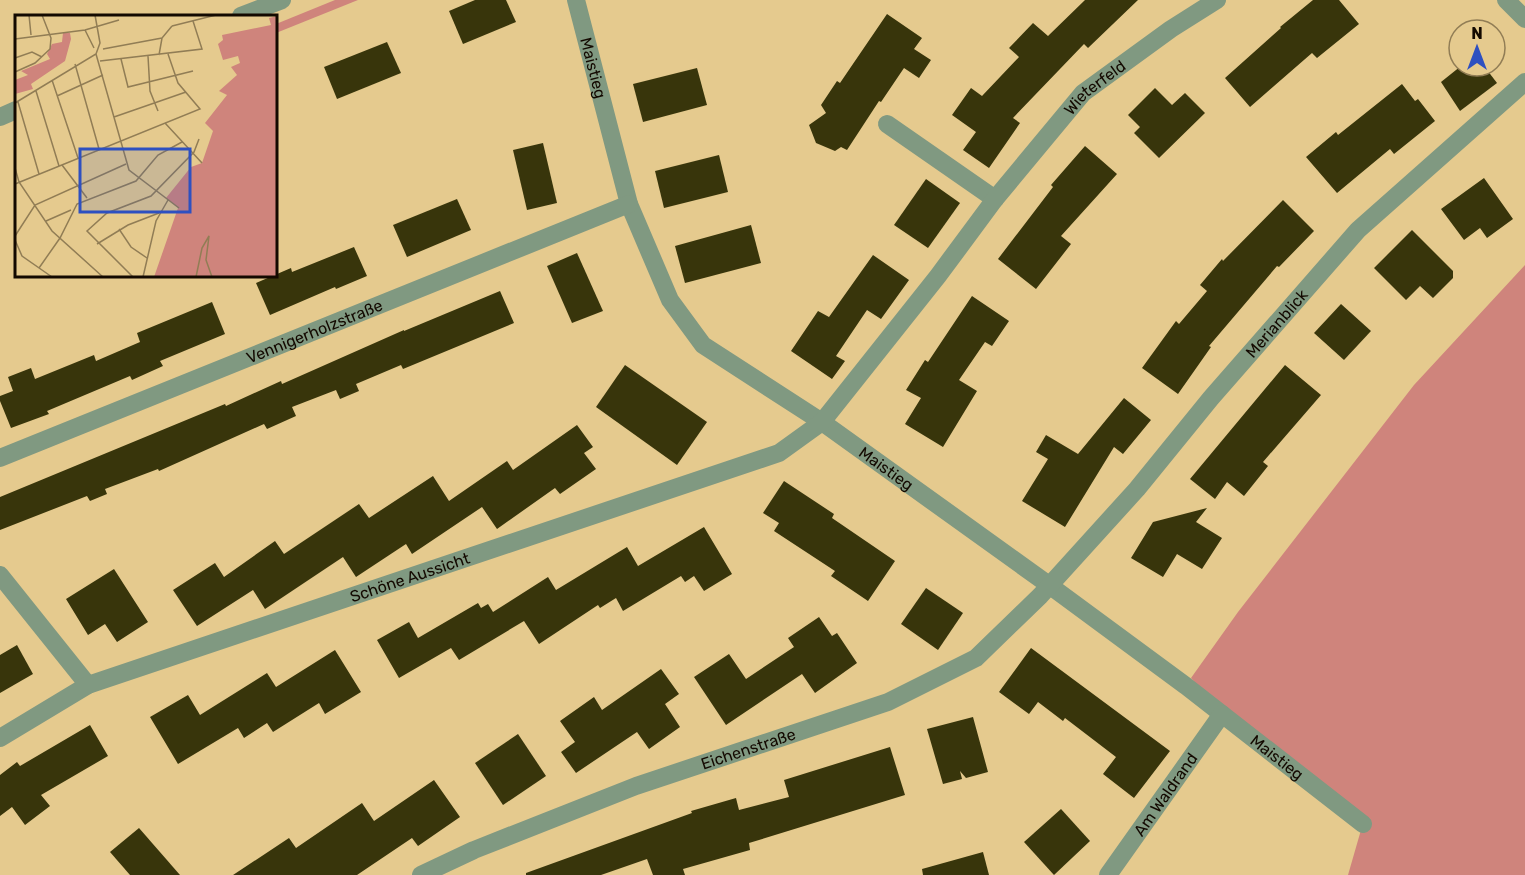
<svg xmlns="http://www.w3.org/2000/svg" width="1525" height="875" font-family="Rubik,sans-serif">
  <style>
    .green { fill: #cf847c }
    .building { fill: #38350b }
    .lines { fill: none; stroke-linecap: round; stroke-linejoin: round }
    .street { stroke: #809981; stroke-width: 18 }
    .labels { text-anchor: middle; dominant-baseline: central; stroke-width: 6; stroke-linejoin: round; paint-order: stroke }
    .street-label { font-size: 16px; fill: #130900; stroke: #e5ca8e }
    .inset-road { fill: none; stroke: #917d55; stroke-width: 1.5 }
    .view { fill: #2e50c0; fill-opacity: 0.15; stroke: #2e50c0; stroke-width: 3 }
    .inset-edge { fill: none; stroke: #130900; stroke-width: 3 }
  </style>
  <rect width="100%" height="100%" fill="#e5ca8e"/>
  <g class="green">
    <polygon points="335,0 358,0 276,33 276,24"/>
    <polygon points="1525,265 1525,875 1348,875 1363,823 1222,714 1191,678 1238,612 1414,385"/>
  </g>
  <g class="building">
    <polygon points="475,0 506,0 516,22 463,44 449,11"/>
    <polygon points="1085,0 1138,0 1088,48 1084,44 1013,118 1020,123 989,168 963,150 976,132 952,115 971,88 982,96 1019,57 1009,48 1033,23 1048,36"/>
    <polygon points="1313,0 1339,0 1359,24 1317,58 1312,53 1250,107 1225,78 1281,28 1280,27"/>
    <polygon points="887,14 922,38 914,49 931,60 919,78 904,68 881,102 879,101 847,150 841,147 835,151 816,143 809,125 826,113 821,105 837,81 840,83"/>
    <polygon points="387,42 401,73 337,99 324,67"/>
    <polygon points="1461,66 1484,66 1497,83 1460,111 1441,82"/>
    <polygon points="697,68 707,105 643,122 633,84"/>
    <polygon points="1402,84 1415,101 1418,99 1435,121 1394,154 1390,149 1337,193 1306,157 1336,132 1338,135"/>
    <polygon points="1155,88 1172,105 1185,93 1205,113 1159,158 1134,133 1140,127 1128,115"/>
    <polygon points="543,143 557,203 527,210 513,150"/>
    <polygon points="1085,146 1117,174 1061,236 1071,244 1036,289 998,259 1053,187 1051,185"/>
    <polygon points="719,155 728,192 664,208 655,171"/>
    <polygon points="1484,178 1513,219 1487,238 1480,228 1464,240 1441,209"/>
    <polygon points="926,179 960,203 928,248 894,225"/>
    <polygon points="457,199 471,230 407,257 393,225"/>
    <polygon points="1283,200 1314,231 1279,267 1277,266 1209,346 1211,347 1178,394 1142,368 1176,321 1179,324 1207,291 1200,285 1222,259 1223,261"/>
    <polygon points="751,225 761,263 685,283 675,246"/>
    <polygon points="1412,230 1453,271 1453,278 1433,298 1420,286 1406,300 1374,268"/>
    <polygon points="354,247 367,276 336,289 335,287 270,315 256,283 291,268 292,272"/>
    <polygon points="577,253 603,311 572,323 547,266"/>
    <polygon points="873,255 909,280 881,319 867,310 836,356 845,361 832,379 791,351 818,311 829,317"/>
    <polygon points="500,291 514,323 403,369 401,365 356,384 359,391 340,399 336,390 292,407 296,416 267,429 264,424 159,471 158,469 105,489 107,494 90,501 87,496 0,530 0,497 225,404 226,406 281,381 282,384 404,330 404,331"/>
    <polygon points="972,296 1009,321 992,346 985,342 959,380 977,391 943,447 905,424 921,398 906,390 925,360 928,362"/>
    <polygon points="212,302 225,334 160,361 163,366 132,380 130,376 47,411 49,414 11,428 0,401 0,396 13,391 8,377 31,368 35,379 94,355 96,361 140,342 137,333"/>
    <polygon points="1341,304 1371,331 1344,360 1314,333"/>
    <polygon points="625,365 707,422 677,465 596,407"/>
    <polygon points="1285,365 1321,395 1263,462 1268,466 1244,496 1227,482 1215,499 1190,479"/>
    <polygon points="1124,398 1151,420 1123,454 1114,447 1065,527 1022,501 1048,459 1036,452 1046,435 1078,454"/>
    <polygon points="577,425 593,447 584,453 596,469 560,494 555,488 497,529 482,507 412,554 406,544 356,577 343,557 265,609 253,590 197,626 173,590 215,563 224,577 275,541 284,554 359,504 369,518 433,476 449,501 507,461 513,470"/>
    <polygon points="784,481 834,514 832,518 895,561 868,601 831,576 835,571 774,531 779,523 763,513"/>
    <polygon points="1207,508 1196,522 1222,538 1202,569 1177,554 1163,577 1131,558 1153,522"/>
    <polygon points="704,527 732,574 704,591 694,576 685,582 681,576 623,611 616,598 600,608 598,605 539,644 524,621 459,660 451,648 399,678 377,640 409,622 418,638 478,603 481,608 488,604 493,612 548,577 556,590 627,547 638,566"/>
    <polygon points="114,569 148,622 117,642 105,624 88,635 66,599"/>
    <polygon points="926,588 963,613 938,650 901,624"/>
    <polygon points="819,617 832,636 837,633 857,663 815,693 802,674 726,725 694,677 729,654 746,679 794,647 788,638"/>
    <polygon points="17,645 33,674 0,693 0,655"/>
    <polygon points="1031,648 1170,751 1134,798 1103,774 1116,757 1065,718 1063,721 1038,702 1029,714 999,692"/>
    <polygon points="335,650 361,692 325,714 319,703 273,732 267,723 244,738 238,728 178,764 150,717 188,695 200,715 267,673 276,687"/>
    <polygon points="661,669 679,694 665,704 680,727 649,749 637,732 576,773 561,752 575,742 560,721 594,697 602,710"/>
    <polygon points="973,717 988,772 966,778 960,771 962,779 943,784 927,729"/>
    <polygon points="90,725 108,756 41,795 50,806 25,825 12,807 0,816 0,775 17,762 20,766"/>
    <polygon points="518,734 546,776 503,805 475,763"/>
    <polygon points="890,747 905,795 749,843 750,850 683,869 685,875 653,875 647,859 601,875 526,875 526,873 692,813 691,811 736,798 739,810 789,797 784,780"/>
    <polygon points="434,780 460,817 418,846 412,838 357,875 233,875 289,838 296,848 362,803 374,821"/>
    <polygon points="1061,809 1090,841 1054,875 1024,842"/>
    <polygon points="139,828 180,875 130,875 110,852"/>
    <polygon points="983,852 989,875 923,875 922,869"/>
  </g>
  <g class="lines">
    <g class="street">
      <path id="s1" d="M576 0 629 204 670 300 703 345 822 422 1049 585 1186 686 1363 824"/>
      <polyline points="1506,0 1525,19"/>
      <polyline points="241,16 282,0"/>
      <polyline points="0,117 16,110"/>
      <polyline points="887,124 995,199"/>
      <path id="s2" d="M0 458 629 204"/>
      <polyline points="0,575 88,685"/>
      <path id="s3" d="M0 738 88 685 779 453 822 422 938 276 995 199 1083 93 1171 29 1217 0"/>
      <path id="s4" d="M421 875 474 850 636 786 888 702 976 658 1040 596 1137 489 1211 398 1358 230 1525 82"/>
      <path id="s5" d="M1108 875 1222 714"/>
    </g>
  </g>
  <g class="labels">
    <g class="street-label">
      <text stroke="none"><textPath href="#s1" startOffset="70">Maistieg</textPath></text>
      <text stroke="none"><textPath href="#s3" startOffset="1317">Wieterfeld</textPath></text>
      <text stroke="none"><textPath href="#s4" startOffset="1047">Merianblick</textPath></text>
      <text stroke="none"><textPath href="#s2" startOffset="339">Vennigerholzstraße</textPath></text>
      <text stroke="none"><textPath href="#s1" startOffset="592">Maistieg</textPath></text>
      <text stroke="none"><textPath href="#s3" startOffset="442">Schöne Aussicht</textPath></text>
      <text stroke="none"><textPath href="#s4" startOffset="351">Eichenstraße</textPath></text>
      <text stroke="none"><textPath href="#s1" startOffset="1078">Maistieg</textPath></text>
      <text stroke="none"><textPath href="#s5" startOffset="99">Am Waldrand</textPath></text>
    </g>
  </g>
  <g transform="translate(15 15)">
    <rect width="262" height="262" fill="#e5ca8e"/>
    <path d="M262 1V262H139L163 193 151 183 176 152 187 148 198 116 190 108 212 80 204 76 222 60 216 52 225 48 223 41 208 45 203 29 208 25 207 20 256 10 254 3ZM48 18H55L56 24 50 46 16 69 18 74 0 79V65L13 60 6 56 35 44 32 39 37 29 47 27Z" fill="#cf847c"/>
    <path class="inset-road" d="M14 0 16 20M104 0H124M157 11 201 0M70 15 79 33M0 24 70 15 104 5M88 34 147 23M81 39 114 155 164 193M144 40 147 23 157 11M133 41 135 76 143 96M0 43 17 37 27 42M106 44 113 72 178 56M85 46 187 34 178 6M60 49 84 134M0 57 20 48 35 34 36 23 27 0M37 65 63 143M21 76 44 151M42 81 88 60M3 87 24 159M0 88 81 39 85 28 80 0M99 102 171 77M150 108 187 148M47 150 72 183M0 153 4 167 37 216 88 262M0 169 185 94 163 68 153 39M31 206 56 195M104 214 116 232 132 243M0 221 20 190 111 149M0 225 7 241 37 262M82 229 113 210 144 198M24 253 45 223 62 189 121 166 143 140 167 127M118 262 72 216 92 198 136 181 179 137 184 124M128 262 141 206 153 185M181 262 187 233 194 221 191 245 197 262"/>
    <path class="view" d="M65 134H175V197H65Z"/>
    <rect width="262" height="262" class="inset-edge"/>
  </g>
  <g transform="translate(1477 48)"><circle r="28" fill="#e5ca8e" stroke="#917d55" stroke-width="1.5"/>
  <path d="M0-4.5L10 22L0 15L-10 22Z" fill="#2e50c0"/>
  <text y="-9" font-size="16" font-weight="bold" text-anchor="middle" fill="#130900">N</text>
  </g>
</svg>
